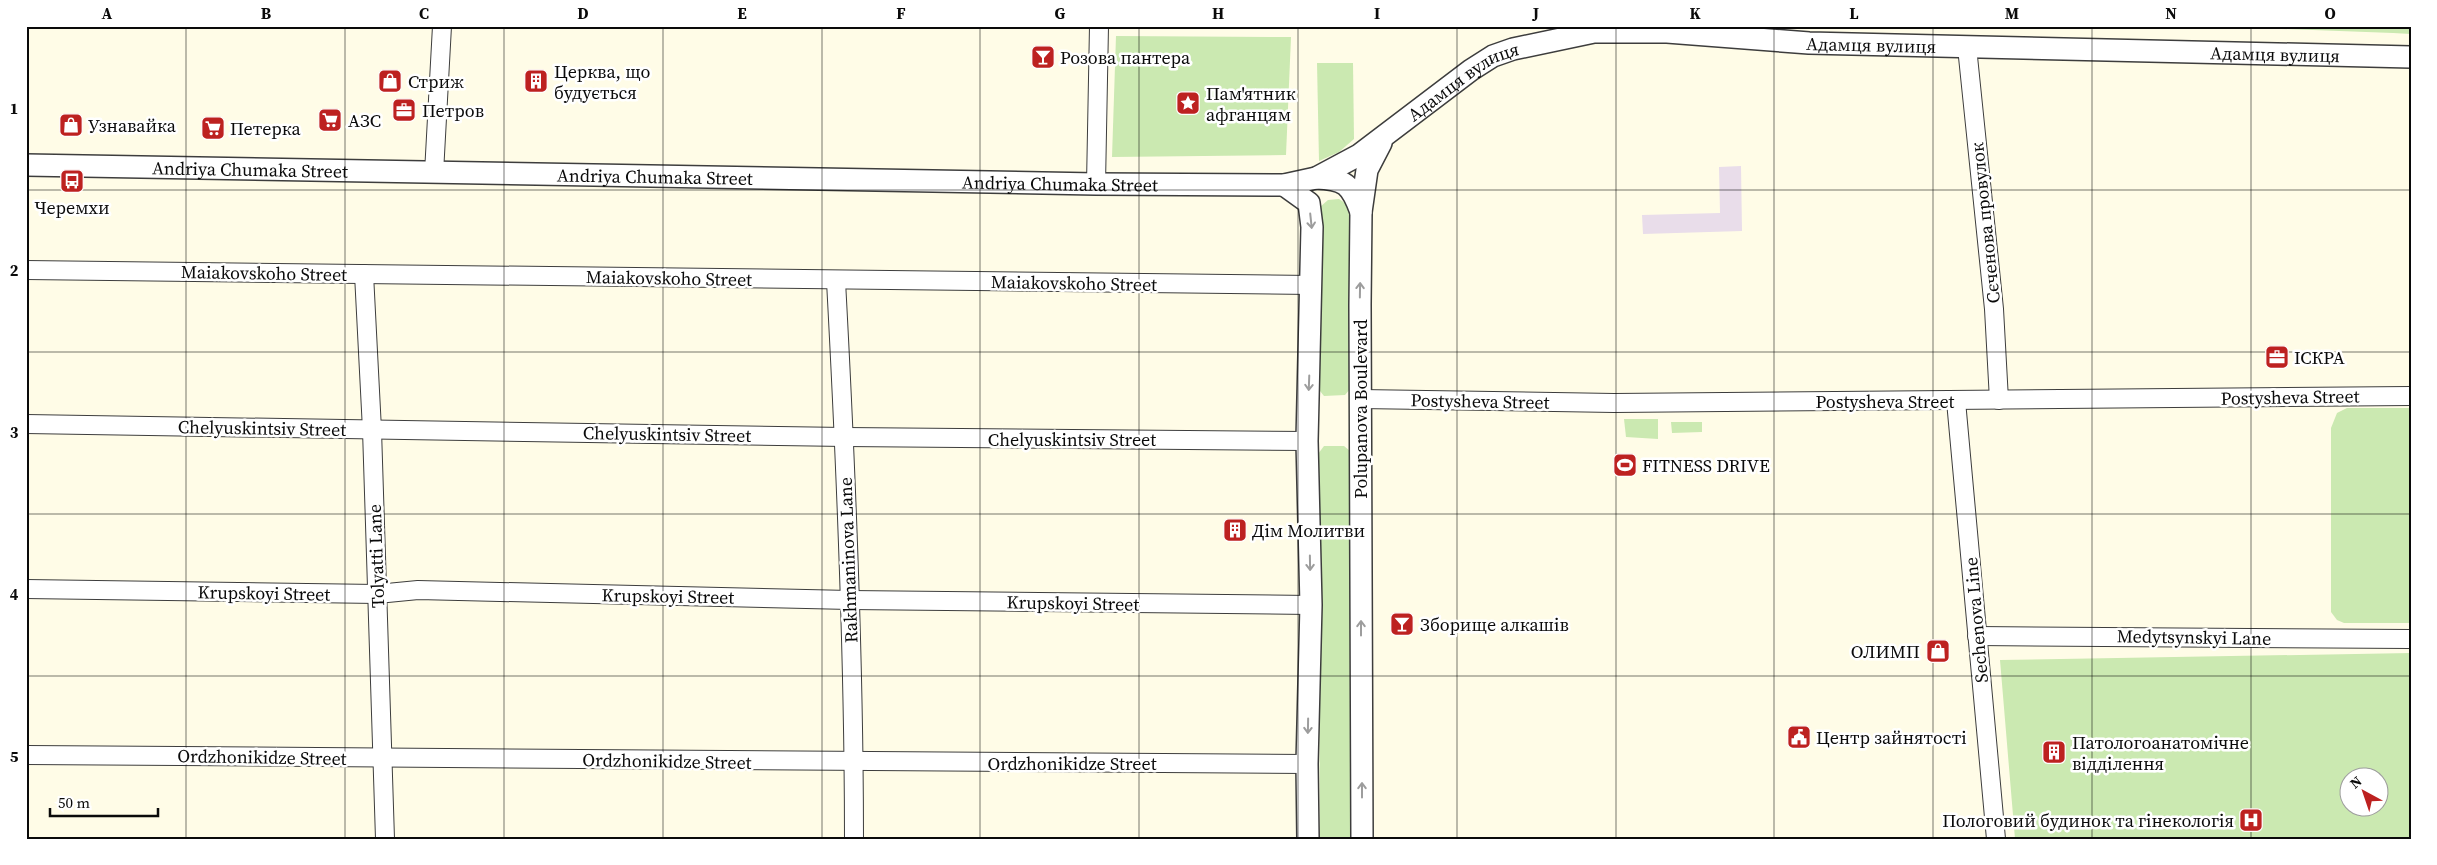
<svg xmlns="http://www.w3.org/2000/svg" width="2437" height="865" font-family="'Source Serif 4',serif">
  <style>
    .industrial { fill: #e9ddea }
    .green { fill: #cbe9b1; fill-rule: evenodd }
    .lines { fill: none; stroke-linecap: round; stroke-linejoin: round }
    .minor-casing { stroke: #3d3d3d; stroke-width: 20 }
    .tertiary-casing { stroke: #3d3d3d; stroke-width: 24 }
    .minor { stroke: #fff; stroke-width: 18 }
    .tertiary { stroke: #fff; stroke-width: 21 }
    .oneway { stroke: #9d9d9d }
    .grid { fill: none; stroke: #0a0a0a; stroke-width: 1; stroke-opacity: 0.55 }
    .labels { text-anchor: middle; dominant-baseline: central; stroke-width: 5; stroke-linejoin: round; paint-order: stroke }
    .street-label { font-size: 18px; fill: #0a0a0a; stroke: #fff }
    .poi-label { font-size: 18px; fill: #0a0a0a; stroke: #fff; text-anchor: start }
    .neatline { fill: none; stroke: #0a0a0a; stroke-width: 2 }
    .grid-label { font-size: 16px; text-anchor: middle; font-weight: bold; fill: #0a0a0a }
  </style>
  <rect width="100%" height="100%" fill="#fffce7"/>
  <polygon class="industrial" points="1741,166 1742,231 1643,234 1642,215 1720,213 1719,167"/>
  <g class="green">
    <polygon points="2201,26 2411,26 2411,34 2393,33"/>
    <polygon points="1116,36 1291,37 1286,155 1112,157"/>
    <polygon points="1317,63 1353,63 1354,139 1339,152 1319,161"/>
    <polygon points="1339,199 1345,203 1351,218 1350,389 1345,395 1324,396 1320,391 1320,207 1328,200"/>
    <polygon points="2347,408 2411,408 2411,623 2344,623 2337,620 2331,612 2331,428 2337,413"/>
    <polygon points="1624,419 1658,419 1658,439 1626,437"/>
    <polygon points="1671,422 1702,422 1702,432 1672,433"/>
    <polygon points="1324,446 1344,446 1350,451 1351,457 1353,839 1320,839 1318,454"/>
    <path d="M2411 653V839H2015L2000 660ZM2350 778H2380V808H2350Z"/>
  </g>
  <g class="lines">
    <g class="minor-casing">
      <g id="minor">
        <polyline points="1967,47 1994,309 1999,400"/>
        <polyline points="434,173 442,26"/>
        <polyline points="1096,184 1099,26"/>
        <polyline points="26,270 1312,285"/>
        <polyline points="364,274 372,430 385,839"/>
        <path d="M836 281C846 467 854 653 854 839"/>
        <polyline points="1360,399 1614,403 2411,396"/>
        <polyline points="1956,401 1996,839"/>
        <polyline points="26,424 845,437 1307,441"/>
        <polyline points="26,589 377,594 418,590 850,600 1311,605"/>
        <polyline points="1977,636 2411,639"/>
        <polyline points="26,755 1307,764"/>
      </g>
    </g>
    <g class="tertiary-casing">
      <g id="tertiary">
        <path id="s1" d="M26 165 1096 184 1284 185 1316 178 1359 155 1471 70 1493 56 1513 49 1594 32H1667L1809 43 2411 57"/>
        <path d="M1316 178C1345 179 1351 184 1361 212"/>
        <polyline points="1284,185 1309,203 1312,227 1307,441 1311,605 1307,764 1308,839"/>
        <polyline points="1362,839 1360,305 1361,212 1367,170 1381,143"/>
      </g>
    </g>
    <use href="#minor" class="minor"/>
    <use href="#tertiary" class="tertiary"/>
  </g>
  <defs><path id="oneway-shaft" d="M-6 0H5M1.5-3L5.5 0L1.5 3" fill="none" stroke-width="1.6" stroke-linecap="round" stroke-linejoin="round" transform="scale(1.25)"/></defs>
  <g class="oneway">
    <use href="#oneway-shaft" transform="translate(1311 221) rotate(84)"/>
    <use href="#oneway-shaft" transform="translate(1360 290) rotate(-89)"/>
    <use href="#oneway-shaft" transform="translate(1309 383) rotate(92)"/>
    <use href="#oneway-shaft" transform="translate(1310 563) rotate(89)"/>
    <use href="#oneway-shaft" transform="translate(1361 628) rotate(-90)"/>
    <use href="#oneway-shaft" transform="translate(1308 726) rotate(91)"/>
    <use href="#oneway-shaft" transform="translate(1362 790) rotate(-90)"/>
  </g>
  <path class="grid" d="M186 26V839M345 26V839M504 26V839M663 26V839M822 26V839M980 26V839M1139 26V839M1298 26V839M1457 26V839M1616 26V839M1774 26V839M1933 26V839M2092 26V839M2251 26V839M26 190H2411M26 352H2411M26 514H2411M26 676H2411"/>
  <defs>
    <g id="bar-square" transform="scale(1.25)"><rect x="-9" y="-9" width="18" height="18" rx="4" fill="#bd2120" stroke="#fff"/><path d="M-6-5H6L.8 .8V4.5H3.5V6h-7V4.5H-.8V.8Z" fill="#fff"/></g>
    <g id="shop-square" transform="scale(1.25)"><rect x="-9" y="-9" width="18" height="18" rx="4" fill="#bd2120" stroke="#fff"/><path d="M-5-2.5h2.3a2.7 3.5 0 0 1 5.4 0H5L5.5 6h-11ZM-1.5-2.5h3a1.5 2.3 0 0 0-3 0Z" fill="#fff"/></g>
    <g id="building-square" transform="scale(1.25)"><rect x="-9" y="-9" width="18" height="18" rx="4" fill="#bd2120" stroke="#fff"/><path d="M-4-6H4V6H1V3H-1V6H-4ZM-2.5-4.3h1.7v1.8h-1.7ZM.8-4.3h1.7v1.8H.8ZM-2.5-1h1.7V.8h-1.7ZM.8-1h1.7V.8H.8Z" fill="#fff"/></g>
    <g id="sight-square" transform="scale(1.25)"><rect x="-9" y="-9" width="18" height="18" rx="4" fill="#bd2120" stroke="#fff"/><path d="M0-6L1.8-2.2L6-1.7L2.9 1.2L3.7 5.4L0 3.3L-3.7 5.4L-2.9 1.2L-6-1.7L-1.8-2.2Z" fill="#fff"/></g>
    <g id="office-square" transform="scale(1.25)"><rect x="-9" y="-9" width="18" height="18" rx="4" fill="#bd2120" stroke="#fff"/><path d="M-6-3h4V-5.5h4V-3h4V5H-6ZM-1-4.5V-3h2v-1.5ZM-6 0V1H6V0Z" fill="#fff"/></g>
    <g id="supermarket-square" transform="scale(1.25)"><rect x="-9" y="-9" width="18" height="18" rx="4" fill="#bd2120" stroke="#fff"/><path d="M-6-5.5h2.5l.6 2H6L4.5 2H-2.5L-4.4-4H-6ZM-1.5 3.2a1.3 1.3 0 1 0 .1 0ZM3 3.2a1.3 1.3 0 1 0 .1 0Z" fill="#fff"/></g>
    <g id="bus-square" transform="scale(1.25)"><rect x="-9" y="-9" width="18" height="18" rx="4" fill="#bd2120" stroke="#fff"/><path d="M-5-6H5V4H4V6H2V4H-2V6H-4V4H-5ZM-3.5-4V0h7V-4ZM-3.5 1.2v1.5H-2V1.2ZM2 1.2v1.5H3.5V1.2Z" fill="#fff"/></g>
    <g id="stadium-square" transform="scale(1.25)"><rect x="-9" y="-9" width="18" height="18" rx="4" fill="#bd2120" stroke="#fff"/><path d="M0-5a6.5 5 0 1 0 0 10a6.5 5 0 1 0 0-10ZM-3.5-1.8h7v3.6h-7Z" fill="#fff"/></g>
    <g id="civic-square" transform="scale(1.25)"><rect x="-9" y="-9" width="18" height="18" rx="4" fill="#bd2120" stroke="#fff"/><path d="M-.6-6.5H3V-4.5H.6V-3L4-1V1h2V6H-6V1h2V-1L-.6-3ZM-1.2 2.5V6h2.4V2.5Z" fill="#fff"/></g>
    <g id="hospital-square" transform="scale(1.25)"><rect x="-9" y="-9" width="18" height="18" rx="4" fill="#bd2120" stroke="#fff"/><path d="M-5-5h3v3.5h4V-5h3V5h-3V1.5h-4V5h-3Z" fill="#fff"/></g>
  </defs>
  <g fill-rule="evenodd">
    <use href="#bar-square" x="1043" y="57"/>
    <use href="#shop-square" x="390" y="81"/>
    <use href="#building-square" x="536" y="81"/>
    <use href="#sight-square" x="1188" y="103"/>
    <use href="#office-square" x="404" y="110"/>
    <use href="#supermarket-square" x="330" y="120"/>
    <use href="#shop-square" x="71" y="125"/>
    <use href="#supermarket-square" x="213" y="128"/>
    <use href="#bus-square" x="72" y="181"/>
    <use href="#office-square" x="2277" y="357"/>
    <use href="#stadium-square" x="1625" y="465"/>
    <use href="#building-square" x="1235" y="530"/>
    <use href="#bar-square" x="1402" y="624"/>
    <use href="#shop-square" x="1938" y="651"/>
    <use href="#civic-square" x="1799" y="737"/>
    <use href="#building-square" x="2054" y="752"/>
    <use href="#hospital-square" x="2251" y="820"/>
  </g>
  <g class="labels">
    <g class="street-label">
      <text stroke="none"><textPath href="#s1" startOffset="1888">Адамця вулиця</textPath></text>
      <text stroke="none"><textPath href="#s1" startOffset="2292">Адамця вулиця</textPath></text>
      <text stroke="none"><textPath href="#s1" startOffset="1468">Адамця вулиця</textPath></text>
      <text stroke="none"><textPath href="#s1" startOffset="224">Andriya Chumaka Street</textPath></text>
      <text stroke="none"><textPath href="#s1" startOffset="629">Andriya Chumaka Street</textPath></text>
      <text stroke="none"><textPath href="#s1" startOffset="1034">Andriya Chumaka Street</textPath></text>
      <text transform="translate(1985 223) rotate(-96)">Сєченова провулок</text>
      <text transform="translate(264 273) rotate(1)">Maiakovskoho Street</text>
      <text transform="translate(669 278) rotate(1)">Maiakovskoho Street</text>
      <text transform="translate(1074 283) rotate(1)">Maiakovskoho Street</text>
      <text transform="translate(2290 397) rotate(-1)">Postysheva Street</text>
      <text transform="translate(1480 401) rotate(1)">Postysheva Street</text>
      <text x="1885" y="401">Postysheva Street</text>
      <text transform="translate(1360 409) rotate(-90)">Polupanova Boulevard</text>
      <text transform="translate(262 428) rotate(1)">Chelyuskintsiv Street</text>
      <text transform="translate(667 434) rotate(1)">Chelyuskintsiv Street</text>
      <text x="1072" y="439">Chelyuskintsiv Street</text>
      <text transform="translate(376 556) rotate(-92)">Tolyatti Lane</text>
      <text transform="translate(848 560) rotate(-92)">Rakhmaninova Lane</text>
      <text transform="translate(264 593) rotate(1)">Krupskoyi Street</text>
      <text transform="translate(668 596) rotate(1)">Krupskoyi Street</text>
      <text transform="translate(1073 603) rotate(1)">Krupskoyi Street</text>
      <text transform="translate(1976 620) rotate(-95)">Sechenova Line</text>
      <text transform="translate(2194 637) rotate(1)">Medytsynskyi Lane</text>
      <text transform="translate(262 757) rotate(1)">Ordzhonikidze Street</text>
      <text transform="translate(667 761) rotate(1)">Ordzhonikidze Street</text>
      <text x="1072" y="763">Ordzhonikidze Street</text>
    </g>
    <g class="poi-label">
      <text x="1060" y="57">Розова пантера</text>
      <text x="554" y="71">Церква, що<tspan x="554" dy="21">будується</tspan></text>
      <text x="408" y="81">Стриж</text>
      <text x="1206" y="93">Пам'ятник<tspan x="1206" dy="21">афганцям</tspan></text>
      <text x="422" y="110">Петров</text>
      <text x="348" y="120">АЗС</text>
      <text x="88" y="125">Узнавайка</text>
      <text x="230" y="128">Петерка</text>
      <text x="72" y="207" text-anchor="middle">Черемхи</text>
      <text x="2294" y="357">ІСКРА</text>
      <text x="1642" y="465">FITNESS DRIVE</text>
      <text x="1252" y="530">Дім Молитви</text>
      <text x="1420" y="624">Зборище алкашів</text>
      <text x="1920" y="651" text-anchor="end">ОЛИМП</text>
      <text x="1816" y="737">Центр зайнятості</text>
      <text x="2072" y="742">Патологоанатомічне<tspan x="2072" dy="21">відділення</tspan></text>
      <text x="2234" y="820" text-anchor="end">Пологовий будинок та гінекологія</text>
    </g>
  </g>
  <rect width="2437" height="865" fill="none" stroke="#ffffff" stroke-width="55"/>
  <g transform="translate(2364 792) rotate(320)"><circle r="24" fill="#ffffff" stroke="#9d9d9d"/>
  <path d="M0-4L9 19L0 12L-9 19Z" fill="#bd2120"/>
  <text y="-8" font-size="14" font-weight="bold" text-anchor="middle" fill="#0a0a0a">N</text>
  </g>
  <path d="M50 808v8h108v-8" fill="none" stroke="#0a0a0a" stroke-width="2.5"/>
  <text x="58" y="808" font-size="15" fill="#0a0a0a" stroke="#ffffff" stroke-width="4" paint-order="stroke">50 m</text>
  <rect x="28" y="28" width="2382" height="810" class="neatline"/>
  <g class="grid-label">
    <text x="107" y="19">A</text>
    <text x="266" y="19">B</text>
    <text x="424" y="19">C</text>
    <text x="583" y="19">D</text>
    <text x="742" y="19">E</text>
    <text x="901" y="19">F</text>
    <text x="1060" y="19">G</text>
    <text x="1218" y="19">H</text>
    <text x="1377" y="19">I</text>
    <text x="1536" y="19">J</text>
    <text x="1695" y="19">K</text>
    <text x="1854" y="19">L</text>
    <text x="2012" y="19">M</text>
    <text x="2171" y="19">N</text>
    <text x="2330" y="19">O</text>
    <text x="14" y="114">1</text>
    <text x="14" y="276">2</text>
    <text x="14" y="438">3</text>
    <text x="14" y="600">4</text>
    <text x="14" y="762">5</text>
  </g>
</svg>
